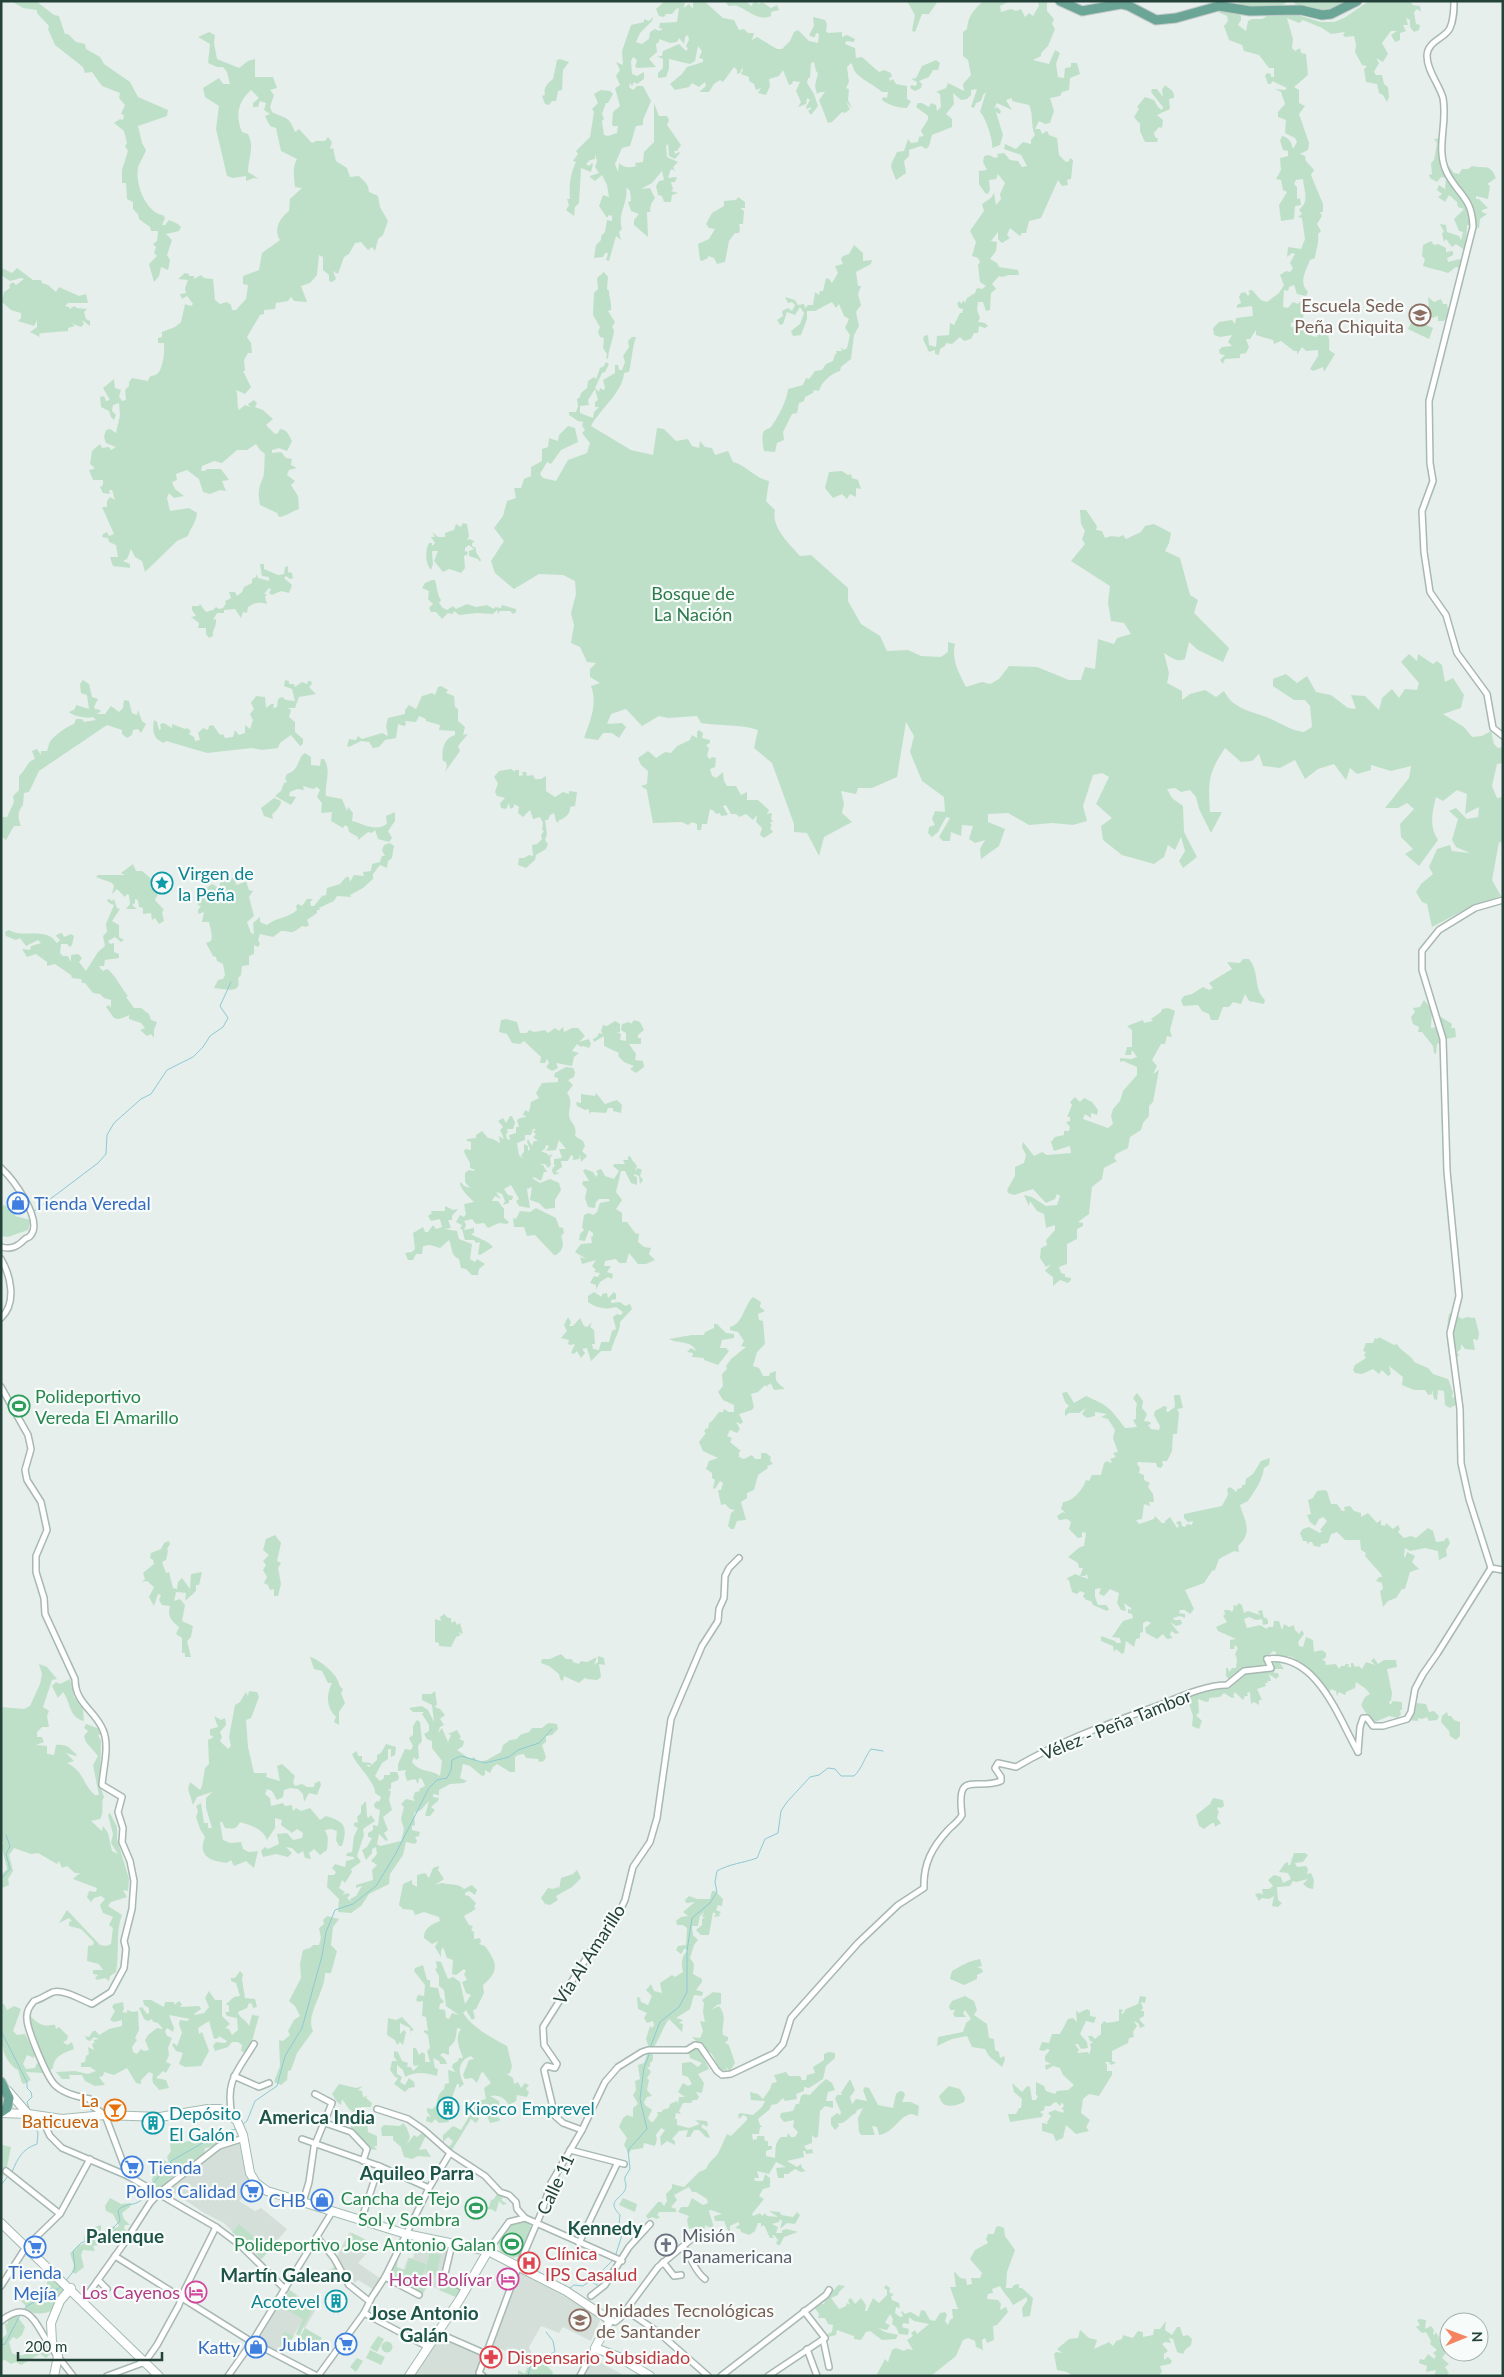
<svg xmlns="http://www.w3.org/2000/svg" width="1504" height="2377" font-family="Lato,sans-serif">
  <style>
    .built { fill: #d4dfda }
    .green { fill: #bfe0c8; fill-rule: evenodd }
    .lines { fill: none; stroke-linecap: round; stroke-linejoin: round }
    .stream { stroke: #8ec9d4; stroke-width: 1 }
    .street-casing { stroke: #a8b8b2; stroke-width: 8 }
    .secondary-casing { stroke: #a4bbb3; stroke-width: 10 }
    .primary-casing { stroke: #c2cac8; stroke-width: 11 }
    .street { stroke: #fff; stroke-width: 5 }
    .secondary { stroke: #fff; stroke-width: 8 }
    .primary { stroke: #6aa596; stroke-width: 9 }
    .labels { text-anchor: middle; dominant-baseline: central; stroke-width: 4.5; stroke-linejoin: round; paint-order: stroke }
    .education-label { font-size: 18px; fill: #785e54; stroke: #f7fbf9; text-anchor: end }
    .park-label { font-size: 18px; fill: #2d7a4b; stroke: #f7fbf9 }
    .culture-label { font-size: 18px; fill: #0d838f; stroke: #f7fbf9; text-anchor: start }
    .shop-label { font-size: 18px; fill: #366cbe; stroke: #f7fbf9; text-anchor: end }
    .leisure-label { font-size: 18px; fill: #27864d; stroke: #f7fbf9; text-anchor: end }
    .street-label { font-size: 18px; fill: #24423a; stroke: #f7fbf9 }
    .food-label { font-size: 18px; fill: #c56008; stroke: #f7fbf9; text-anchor: end }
    .worship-label { font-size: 18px; fill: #5b616d; stroke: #f7fbf9; text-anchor: start }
    .health-label { font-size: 18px; fill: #be3a42; stroke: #f7fbf9; text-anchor: start }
    .hotel-label { font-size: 18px; fill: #b23c85; stroke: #f7fbf9; text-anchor: end }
    .neighbourhood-label { font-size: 19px; font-weight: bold; fill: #1f5548; stroke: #f7fbf9 }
  </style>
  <rect width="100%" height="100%" fill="#e6efeb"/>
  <g class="built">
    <polygon points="242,2142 251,2180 245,2186 242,2191 244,2195 239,2201 255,2211 261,2208 287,2229 261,2260 224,2223 204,2213 170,2190 223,2148"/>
    <polygon points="350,2232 375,2244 358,2263 381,2279 374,2290 358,2280 355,2283 351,2277 345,2274 337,2259 339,2251"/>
    <polygon points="418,2243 450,2250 438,2289 428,2285 422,2296 399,2283 408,2258 413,2258"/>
    <polygon points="521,2271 601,2318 591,2341 563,2327 559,2333 541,2326 529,2347 533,2357 532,2360 492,2346"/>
    <polygon points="289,2289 316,2309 305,2328 300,2325 282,2354 254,2339"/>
    <polygon points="439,2336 482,2356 476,2374 478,2376 413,2374"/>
    <polygon points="598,2361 625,2376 583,2376 589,2365 598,2366"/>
  </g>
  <g class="green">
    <path d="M11 1H36L54 15 59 16 65 34H68L76 42 85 44 86 49 100 57 104 64 130 82 138 97 168 110 167 116 138 126 142 143 146 150C144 156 139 163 138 168 135 184 146 213 163 215L165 218 162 225H165L169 220 178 224 181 227 179 231 166 234 172 240 167 255 170 260 168 270 161 267 159 276 154 282 149 264 157 256 154 253 156 247 153 244 157 241 158 231H151L150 227 139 219 138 214 133 209V202L127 199 126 183H122V170L128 151 125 146 127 143 124 131 114 123 120 119 123 120 124 115 121 114 125 105 119 98 120 93 102 86 92 72 85 73 83 67 55 45 48 29 49 26 37 13V10L23 8Z"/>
    <path d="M665 1H685L684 8 689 4 693 9V1H704L723 18 734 20 739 30 744 29 748 33H754L752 40 757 37 777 49H782L790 41 794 32 798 30 809 41 818 43 819 34 816 33 815 37H812L809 35 814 26 813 17 825 20 827 24 826 31 828 33 842 32V37L847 35 855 39 854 42 846 41 845 44 855 48 856 58 862 57 879 72 884 70 891 73 892 77 889 78 890 81 893 79 896 84 907 86V99L911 101 907 108C899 108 888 105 882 100L883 97 887 98 888 92H882C873 84 865 82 856 73 853 70 854 67 851 63L847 67 849 82 846 88 849 89 848 100 852 108 846 102 850 109 845 113 842 112 832 122 828 123 819 100 825 92H820L817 94 815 86 818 73 816 71 814 62 811 63 810 78H808L807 83 814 94 818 106 811 115 808 111 811 109V107L807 109 806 107 810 100 807 98 806 104 798 107 801 102 796 91 800 82 793 81 792 84 789 85 783 70 779 76 769 79 770 86 766 95 758 93 761 88 756 90 754 84 749 81V77L741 74 743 70 742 68 740 73 737 74V70L734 67 723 82 720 80 714 84 709 92H699L706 86 705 82 699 87 692 83 689 87 675 90 670 84 682 74 687 67 703 62V59L699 58 702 51 698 46 695 61 690 64 669 59V69L666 77 658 78V73L663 68V59L657 56H662L663 51 679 44 686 51 688 49 686 46 689 40 688 35 685 37 684 44 679 38 677 42 670 43 659 39V42L656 44 657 52 649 59 656 67 638 68 635 67 637 60 633 57 631 61 632 74 637 76 644 72V79L637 84 634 82 632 86 630 83 629 87 633 90 637 86H643L651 101 643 120V125L636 126 630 146 622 148 615 164 618 172 619 163C624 168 630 168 636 166L635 163 643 162 644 152 654 142V103L659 116H667L669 120 667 125 681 145 677 151H674L675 154 679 152 680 153 675 159 669 156 668 144 666 146 667 157 678 162 673 167 675 171 671 169 668 178 677 177 675 182H671L673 189 671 191 678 193 672 195 671 202H664L662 196 658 195 656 186 659 181 664 180 662 171 652 183 641 189 650 188 655 198 651 204 650 212H647L648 237 634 225V220L639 214 631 211 628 202 631 201 630 191 626 187C629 202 617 213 622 229L619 232 621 240 616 236 609 261 606 260 608 254 606 252 603 257 594 258 596 245 601 240V236L605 232 607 220 612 221V216L609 215 607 218 599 206 603 195 609 197 607 185 602 175 595 181 591 178 590 176 599 173 595 167 597 161 595 154V159L590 160 586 164 589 166 592 163 593 164 591 172 581 168 579 203 575 207 574 216 566 210 569 205 567 199H570C569 187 570 174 576 162L573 161 578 154 576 151 590 137 594 112 592 109 598 103 594 94 601 90 610 91 613 94 608 103H606L602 114 604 119 602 121 604 135 608 136 617 133 618 126H613L612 124 613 112 620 106 615 88 620 85 616 76 620 70 616 62 623 65 622 51 631 25 644 22V19L649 21 653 17 652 21 640 33 636 42 642 44 649 39 650 32 655 29 659 31 663 29 659 28 660 23 677 22 679 8 676 9 672 14H666L664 17 659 16 656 9Z"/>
    <path d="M727 1H746L751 6 755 1 759 4 762 2 771 8 777 5 779 10 771 12V16C758 22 747 9 737 6 735 5 732 6 729 6L726 3Z"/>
    <polygon points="907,1 938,1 929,14 922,14 915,32 912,31 915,15"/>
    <path d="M983 1H1010L1000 6 1001 12 1011 9 1016 11 1021 9 1025 17 1029 13 1033 16 1039 6 1038 1H1047V11L1054 19 1052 24 1055 29 1048 46 1041 53V56L1033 60 1049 64 1055 50 1060 53 1056 64 1058 77 1064 78 1065 68 1071 67V63H1077L1080 74 1070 78 1069 90 1062 92 1060 96 1050 98 1054 111 1050 123 1045 124 1039 121 1035 129H1040L1042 134 1047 131 1049 135 1057 138 1059 155 1066 162 1069 161 1070 158 1073 160 1071 179 1067 180 1068 185 1062 186 1058 180 1041 218 1029 221 1026 233H1022L1020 236 1010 228 1007 235 1010 238 1002 243 998 239V232L991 241 997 242 996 251 990 259 997 263 999 267 1018 270 1019 275H1009L1002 277 999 276 992 284 996 289 991 293 990 310 986 311 983 302H978L977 310 980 318 978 322 985 323 988 326 985 328 979 326 978 333H974L971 339 964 341 960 337 952 344 946 343 945 346 940 349 939 355 935 354V350L929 352 923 339 924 336 928 335 929 345 936 347 937 336 949 335 950 323 954 325 960 313H962L963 309 959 308 957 303 960 301 961 304 964 300 965 303 967 298 975 293 977 288 982 289 986 286 980 282 978 265 980 262 978 258 972 256 976 242 970 231 984 211 982 204 991 198 994 193 996 205 1001 199 1000 194 1005 183 998 174 996 179 989 180 990 190 988 194 985 193 979 184V171L987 170 983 162 984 156 989 155 995 158 998 157 997 154 1004 153 1010 160 1018 161 1022 167 1027 166 1021 155 1004 149 1005 144 1016 149 1023 142 1031 144V140L1035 135C1030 125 1034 115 1029 105L1012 101V98L1006 100 1012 110 997 103 994 109 997 107 1001 111 1000 114 996 112 1003 135 1000 145 992 148C994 142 985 116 980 112L986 92 983 95 981 101 976 103 974 108 971 107 977 89 971 90V95L967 99 961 100 953 93 954 104 946 114 952 119V127L932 135 929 146 926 149 921 146 909 150V156L904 161 906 173 896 180C889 162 890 168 897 152L904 151 908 139 911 143 918 142 919 137 924 136 921 131C931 114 932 119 916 107L918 103H922L929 107 931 103 936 105 937 111 941 107 940 94 936 92 946 88 948 83 964 91 963 84 971 75 968 60 963 56V32L967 29C968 15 975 9 983 1Z"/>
    <path d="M1239 1H1288C1278 12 1253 7 1239 5Z"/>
    <polygon points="1293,1 1342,1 1343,4 1329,14 1297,7"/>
    <path d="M1369 1H1410L1413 5 1420 6 1421 12 1417 9 1414 12 1416 24 1420 25 1419 30 1414 32 1410 27V20L1406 18 1408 25H1403L1406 31 1400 33V40L1395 42 1391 35 1397 31H1391L1382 43 1388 54 1383 62 1376 58 1379 63 1374 72 1376 75H1382L1384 84 1388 87 1389 97 1387 102 1383 95 1379 93 1377 84 1366 82 1364 69 1367 66 1362 65 1355 52 1356 45 1354 36 1345 37 1343 35 1345 32 1331 34 1322 28 1303 20 1299 23 1287 18 1293 39 1292 48 1295 51 1300 48 1301 53 1306 54 1308 75 1294 87 1299 90V103L1305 106 1299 114 1309 143 1308 150 1300 154 1305 156 1306 161 1314 170 1311 175 1323 204V212H1320L1322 216 1317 224 1321 231 1318 234C1319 245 1316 249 1315 258L1310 260C1306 271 1298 282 1308 292L1306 296 1297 294 1294 285 1289 287 1288 291 1284 290 1283 307 1288 308 1293 302 1298 304 1301 300 1304 313 1302 321 1291 323V327L1295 326 1298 328 1302 326 1312 336 1317 337 1316 331 1319 327 1323 326C1329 334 1330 340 1329 350L1335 354 1324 372 1323 367 1313 371 1310 369 1318 356V350L1306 351 1302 347 1297 355V351H1294L1281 341 1274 344 1273 340 1256 335V330L1250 339H1246L1249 347 1246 353 1240 354V358L1225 359 1223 364 1220 360 1225 355 1220 354 1219 350 1222 347 1232 346 1228 342 1232 335 1220 337 1214 335 1213 328 1219 322 1232 320 1235 324 1236 318 1253 316 1252 306 1237 308V305L1241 303 1239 297 1241 293 1245 292 1248 296 1250 293 1248 291 1252 290 1261 300 1267 302 1279 293 1284 285 1280 275 1286 271 1290 272 1293 268 1290 263 1295 254 1292 253 1287 257 1288 247 1301 249 1305 239 1302 218 1298 217 1302 214 1299 210C1310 200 1304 192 1303 179L1296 180 1294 184 1297 187V199L1300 198 1301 205 1295 206 1294 219 1281 221 1279 205 1287 192 1283 190 1281 180 1276 179 1281 170 1280 158 1288 156V151L1283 150 1280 141 1282 136C1290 138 1291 142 1293 149L1297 142 1295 138 1285 133 1286 120 1278 117V112L1285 104 1281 92 1275 89 1285 90 1287 88 1272 81 1271 84H1268L1265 76 1267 73 1271 74V77H1274V68H1269L1259 55 1244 51 1242 45 1229 40 1224 26 1228 21 1227 16 1218 12 1219 10 1236 13 1241 16V20L1238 25 1246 31 1248 21 1252 19H1262L1269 15 1291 13 1321 22H1334L1344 18Z"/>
    <path d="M209 32 215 35 214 43 217 59 239 68 248 61 255 59V77H273L277 88 270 90 274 95 270 107 272 112C285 119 289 115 295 132L299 129 312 143 316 141H325L328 137 332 142 330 149 333 148 336 161 347 168 350 177 359 176C365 183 368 182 369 192L378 196 380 207 388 221 383 235 378 239 375 251 372 247 368 250 361 242 355 243 349 254 344 257 338 274 333 271 336 279 332 282 329 281V275L323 270V257L319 255 317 275 310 283 301 286 307 302 294 301 289 294 291 297 288 301 276 303 275 309 264 310V314L260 315 247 337 251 343 252 353H248L244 360 245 371H243L251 387 245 394 236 390C239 397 236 404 239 410L245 405 250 407 248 404 254 400 257 403 255 407 263 410 273 419 266 425 275 434 278 433 280 429C288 430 289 436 292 441L287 451 279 448 272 450V453L281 452 286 458 292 459 291 465 297 468 289 470 287 475 295 481 291 485 298 496 299 509C293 511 284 517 279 517L277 513 260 505C258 493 258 488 263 478 265 472 264 460 265 454L260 450 256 444 247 450H237L222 463 214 461 202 466 201 471H205L207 469H221L229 480 222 481 226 491 220 490 210 494 203 492 199 479 187 470 176 474 177 480 172 482 175 489 184 496 174 498 169 493 167 498 170 511 189 508 197 513C196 523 191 527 188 536L177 541 145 572 142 561 135 557 131 549 127 559 123 561 130 564V568L113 566 110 557H118L116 545 109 542 108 538 102 537 103 534 107 532 109 536 114 534 102 507H107V501L110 497 115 500 112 490H109L110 494 103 493 100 487 103 485V480H93L89 470 94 469V467L90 464 92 451 100 444 102 448 109 447 111 450 116 447 106 443 104 437 106 430 110 429 116 433 120 415 119 403 113 405 112 411 116 415 114 420 111 417 109 411 101 407 100 397 104 396 106 401 110 400 103 388 114 379 115 388 121 390 119 396 122 401 126 400 125 390 129 386V382L132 378 148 381C150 374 152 377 157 374 163 370 165 350 164 343H158V338L162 337V332L175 327 181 322 185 304 191 306 193 304 187 296 182 299 180 294 186 293 185 288 188 280 178 279 185 273 189 274V276H194V279L201 275 204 278 213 279 215 300 220 304 227 302 231 305 232 310H236L246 299 248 285 243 284V276L259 270 262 253 280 240C273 229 280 218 289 211L290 199 302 188 295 187C294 176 292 168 297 159L281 151 276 128 270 126 265 116 270 114 264 110 266 103 260 101 258 107H253V103L259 98 251 90C238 102 235 115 242 132L248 134C255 147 248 159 248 172L259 179 254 178 246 181V176L233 178 227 176 216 129 219 106 205 97 203 88 219 78 223 84H230L227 72 223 67H217L208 63 210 44 198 37Z"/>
    <path d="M560 59 569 62 563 70 562 90 558 91 556 101H552L549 105 545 104 542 96 545 95C543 87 548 83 553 79L557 60Z"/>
    <polygon points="936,60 940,63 938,70 933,70 929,77 919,81 922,84 921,88 915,91 910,88 911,85 916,86 917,82 911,79 916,78 922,66"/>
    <path d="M1165 85C1169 89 1175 90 1174 98L1169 99 1170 109 1157 115 1163 120 1162 128 1159 127 1154 133 1155 137 1158 139 1157 142H1145L1140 131V123L1138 122 1134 117 1139 109 1137 107 1145 97 1154 100 1158 107 1162 110 1163 107 1151 92 1152 89H1157L1163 97 1162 90Z"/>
    <path d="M1443 138V159L1454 173 1459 174 1462 169H1468L1472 166C1485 169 1490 163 1496 178L1487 184 1490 186 1488 199 1476 196V199H1479L1488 208 1482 210V212L1487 214 1480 219 1479 228 1467 225 1466 251 1456 244 1452 247 1446 239 1444 242 1442 233 1444 232 1440 224 1446 225 1447 232 1459 236 1461 240 1463 232 1459 231 1454 219 1464 209 1458 207 1457 202 1449 195 1445 202 1438 197 1442 194 1437 190 1439 185 1445 189 1446 178 1441 177 1437 182 1430 178 1429 175 1432 174 1431 163 1434 160 1437 143 1434 139Z"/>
    <polygon points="738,197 745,202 745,208 740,208 744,211 743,224 739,224 740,229 739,233 735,233 729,241 725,262 717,264 714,258 708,256 708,258 702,261 700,260 698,244 709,239 715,229 709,228 706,224 712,213 724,206 724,201 736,200"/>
    <path d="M1431 241 1434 245 1438 244 1446 248V252L1453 251V255L1447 258 1448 262 1460 259 1462 262 1459 268 1456 267 1448 273C1439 270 1432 269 1423 266L1425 259 1422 256 1423 245Z"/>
    <path d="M854 245 863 253V261L872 260 871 264 856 272 858 286H861L858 294 861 305 856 312 859 326 854 335 851 359 841 367 840 371C832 373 821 382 819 391L814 390 813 393 805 397 804 401 799 403 797 413 792 414 783 432 784 440 777 443 775 452 764 451C763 446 761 436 764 431 766 429 769 429 771 427 777 419 787 401 788 389L803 385 806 378 809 379 815 371 822 370 826 364 833 361 835 354H837L836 351H842L841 347 844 350 847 348 850 335 845 328 849 319 844 316 839 304 836 308 832 302 815 311H807V319L801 335 793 336 791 331 800 324 804 313 800 307 795 315 787 312 783 324 780 325 777 320 783 316 782 311 788 308 792 311 795 305 792 302 788 303 785 297 795 300 798 305 804 304 805 308 808 305H813L815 292 819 295 820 291H823L826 278 829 279 832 283 838 273 835 266 843 264 841 259 843 256 849 254Z"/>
    <path d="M2 268 12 273 17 268 33 280H41L42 283 48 285 56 292 59 287 79 296 86 294 88 303H68L65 306 69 307 70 309 74 306 77 308 87 309 84 312 86 319 90 321V326L82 320 84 324 81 327 71 323 75 326 68 328V331C62 332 44 332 39 334L40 337 30 332 37 327V320L34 326 18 321 21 318V313L11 310 2 302 4 292 10 288 9 285 13 282 16 285 24 279 21 278 10 281 1 275Z"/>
    <path d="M604 272 608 277 607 289 609 291C609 298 612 303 611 310L608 311 615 322 612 327 614 330C613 341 609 347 608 359L606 358 607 354 603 348 604 338 600 337 598 332 600 327 593 315 594 293 598 289 597 278Z"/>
    <polygon points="1428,297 1434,302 1441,299 1443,304 1447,304 1449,314 1444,321 1438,321 1438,316 1432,318 1427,316 1429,311"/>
    <polygon points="1413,319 1433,328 1429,339 1408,329"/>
    <path d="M632 337H636C632 348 632 360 629 372L624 373C623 392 600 409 591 426L631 450 653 455 657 428 664 429 676 441 688 439 692 446 699 448 700 441 705 447 712 448 715 455 728 451 733 462C748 466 754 478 769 481L766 501 775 510C771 528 790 544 800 556L811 555 848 588V601L861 624 880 636 887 651 908 650 921 656 941 657 948 652V642L955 644C951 660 959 673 966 687L982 682 990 684 999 679 1009 666 1037 667 1069 680H1081L1085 667 1095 669 1098 639 1114 644 1117 638 1131 634 1124 623 1111 621 1108 603 1110 586 1071 561 1085 544 1082 539 1085 531 1081 524 1080 510H1086L1097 526 1096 530 1102 531 1105 538 1111 536 1119 537 1123 535 1126 539 1141 532 1145 526 1154 524 1171 533 1169 543 1165 551 1180 558 1190 595 1198 600 1194 613 1229 648 1223 662 1198 650 1189 642 1185 659C1177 663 1171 657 1164 653L1169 673 1167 683 1182 691V700L1190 694 1205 690 1216 697 1224 691C1233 710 1253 711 1271 719 1282 724 1292 731 1304 732L1312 727 1310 706 1305 700H1294L1273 686V679L1286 674 1297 683 1307 676 1316 692 1331 695 1348 708 1356 709 1351 695 1365 696 1379 710 1382 698 1392 689 1399 698 1405 689 1417 690 1419 683 1401 662 1409 654 1417 661 1418 654 1433 664 1437 661 1442 665 1445 682 1453 678 1464 695 1461 708 1443 714 1464 727 1472 737 1482 736 1491 731 1494 744 1498 748 1503 747V763L1497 764 1492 786 1497 798 1503 797V843L1499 842 1492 880 1501 896 1470 907 1432 927 1427 904 1422 902 1416 892 1421 884 1433 874 1429 867 1437 849 1450 845 1452 851 1470 853 1456 847 1452 840 1458 819 1449 811 1456 808 1467 819 1478 817 1479 807 1465 814 1467 794 1457 790 1443 801 1436 797C1432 813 1429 826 1438 840L1419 866 1405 854 1413 849 1401 837 1400 824 1414 809 1407 803 1398 808H1385L1409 778 1411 766 1391 771 1371 765V770L1357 774 1350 768 1346 780 1334 764 1318 769 1305 779 1295 760 1280 768 1263 766 1259 754 1252 761 1241 762 1225 748C1208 773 1208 783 1210 812H1222L1211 833 1199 809 1196 797 1190 790 1181 792 1175 788 1167 789 1172 798 1183 806 1184 832 1197 857 1183 868 1179 861 1185 851 1181 837 1175 850 1168 845 1164 857 1154 864 1122 855 1103 840 1101 826 1112 818 1096 804 1109 777 1102 773 1093 775 1083 806 1087 821 1073 825 1053 823 1029 825 1008 813 988 814V822L1005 829 999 846 981 859 980 849 985 840 975 843 969 839 973 826 962 825 961 836 951 832 950 841H943L939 837 950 818 946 817 938 832 932 837 928 833 929 827 935 825 932 819 935 811 945 812 944 797 922 781 910 752 914 736 906 722 897 777 872 788H858L856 794 841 791 844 804 842 813 852 822 824 837 819 856 807 833 794 832V824L772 763 754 748 758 730C740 724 720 726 701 723L697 716 668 718 659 716 642 726 626 709 611 714 607 724 622 723 626 727 619 738 612 733H603L598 740 584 738C590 721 598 704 591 686L600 683 590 677V669L596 663 587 662 580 647 571 643 574 625 571 613 576 594 575 581 563 575 539 574 514 589 495 573 491 561 504 541 494 528 503 516 507 501 516 498 514 488H521L524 479 531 476V467L542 461V449L548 447 549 438 558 441 559 435 568 426 575 428 578 442 561 450 551 464 547 462 540 474 543 478 556 481 568 460 587 453 590 443 582 433 585 430 582 426 583 422 578 421 569 415V412H576L578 406 577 399 580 397 581 393 587 388 588 381 594 377 596 379 600 368 604 366 606 362 609 364 605 372 602 373 595 388 599 392 600 388 604 390 605 388 603 380 615 373V365H618L619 370H622L625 362 623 356 629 347 628 341ZM595 389 598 400 595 402V407H599L594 412 593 418 580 413V406L589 405 588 400Z"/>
    <polygon points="842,471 848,475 851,474 852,478 858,480 861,489 856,488 856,497 850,494 847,499 842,494 833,498 825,488 829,472"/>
    <path d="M463 523 467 524 469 536 467 540 470 539 475 542 472 543V546L476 548V552L481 560 480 562 478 559 469 556V551L474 549 469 545 465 548V552L467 551 468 554 464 556 465 568 461 573 449 569 443 572 434 561 438 551H432L433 564 431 570C425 564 425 549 429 543H432V546L435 543 431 537H435L432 532 438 537H445V533L454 530 456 524 461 527Z"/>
    <path d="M260 564H264V569L278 575 284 574 285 567 288 566V572L292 573 293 578 290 579 286 576 284 578 292 585 289 593 281 591 272 595 269 593 271 589 269 588 264 594H267L265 597 267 604C259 602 256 602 248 607L247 613 243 612 241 618 235 609 224 610V613H217L213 620 216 619C217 626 212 630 213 636L209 638 206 634V628H198L199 623 191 617 196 616 192 610V606H199L200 604 206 612 213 610 216 607 219 609 223 608 226 603 225 601 231 598 229 592H235L237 596 242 592 244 587 252 583V579L256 577V574L258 578 269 581V577L262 576Z"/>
    <path d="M432 580H435C437 586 437 595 441 600L439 603 443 608 447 610 453 606 456 609 467 604 476 607 487 605 494 609 495 607 501 608 502 605 516 609V612L513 614 510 611H500L498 614 497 610 493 614 477 613 459 615 454 611 453 614 448 613 442 619 436 612H431L429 608 433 604 428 599 429 591 422 588 425 583Z"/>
    <path d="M83 680 89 684 92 697 98 699 94 707 96 710 97 709 101 711 97 714H105L111 706 119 712 123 708 124 700 129 701 132 713 137 715 138 710 142 721 146 724 141 733 138 729 133 730 132 735 127 738 122 734V730L107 725 39 771 29 792 24 793 23 805C17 812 18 819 21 826H14L6 840 1 836V817H7L14 802 13 796 19 790V776C26 770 27 761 35 759L32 751 37 749 41 755V751H47C48 749 48 746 49 744 52 736 68 726 74 724L76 719H82L84 722 96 720 93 717C88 719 73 716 69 712L75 709 76 705 89 709 87 695 81 693 80 684Z"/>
    <path d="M285 680 289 681V684H294L295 687 302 682 307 684 308 681H311L312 684 309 687 316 694 299 697 295 708H288L291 710 289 717 295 722V732L303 739V744L300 746 291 735 280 743 278 748 262 750 252 748 207 753 166 741 164 743C153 739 152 731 154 720L157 722 159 730 161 729 160 724 164 723 172 728V724L185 729 187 728 191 731 189 734 194 737 195 741 200 740 198 733 203 728 208 730 209 726 213 725 220 735 223 734 225 738 233 737 235 730 239 735 245 733V725L250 729 253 720 250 714 254 709 251 703 256 696 265 697 266 708 271 704H274L273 708 277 707 278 699 282 697 286 700 295 701 292 689 284 686Z"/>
    <path d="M441 686 448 690 446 693 454 696 455 707 458 709V721L465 727 463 735 468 734 458 746 460 751 445 772 447 766 446 762 443 761C441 750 444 738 455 735V731L439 730 440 725 426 721V719L419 716 416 722 405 721 406 725 404 726 398 724 396 738 385 740 379 747 373 748 369 742 361 741 349 747 347 746 349 739 356 740 358 736 362 739 382 733 388 736 386 726 388 718 405 714V710L409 705 416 709 422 696 432 693 435 695 438 687Z"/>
    <path d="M699 730 703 733 702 738 710 740V743L706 745 709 748 707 756 710 759 712 757 716 758 715 767 710 769 712 776 716 778 723 772 724 781 727 786H736L741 795 747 792V800H758L769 810 767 814 772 813 771 819 773 821 770 823 772 825 770 828 773 832 764 838 760 835 762 828 756 822 757 815 753 820 746 814 739 817 736 814H731L726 805 723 806 728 815 721 816 720 813 716 814 714 811 710 809 707 824H702L701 830H697V824L692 822 688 825 682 822 653 823C652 816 647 794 647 790L641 786 647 784 648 771 641 765 638 758 648 751 656 758 665 752 671 753 677 746 690 740 692 735 697 738V732Z"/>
    <path d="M305 753 311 757V765L320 766 321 759H324C332 771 324 784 326 796L342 799 347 811 348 807 353 813 352 821C364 824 375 832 387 824L386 816 395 812V821L388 831 392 838 389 842 378 839 375 830 372 833 368 832 358 840V837L349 832 348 827 345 825 343 828 331 821 332 812 321 813 322 803 317 797 320 790 317 787 313 789 303 786 304 790 297 789 290 792 289 796 296 797 291 805 275 796 281 791 284 783 287 782 285 778 287 774C297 771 297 764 302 755Z"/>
    <path d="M511 769 515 772V770H519V776L523 775 522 772H526L527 776 533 775 535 779H541L546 776V791L555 797 563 792 569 794V791L577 792 575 806 570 807C571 813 565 819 559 820L558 823 556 821 554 813 550 815 548 820H545L547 834 545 840 548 844 546 849 536 855 535 860 526 868 518 865 519 858H524L529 855 533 856 532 845 537 844 542 839 541 835 544 831 542 830 543 823 540 817 533 819 530 810 523 817 518 813 519 807 514 804V807L510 809 509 803 506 809 501 808 500 803 505 798 497 796 495 792 498 783 494 777 499 771Z"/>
    <path d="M274 798 281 801C281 807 275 811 272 815L273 819 264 816 261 808Z"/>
    <path d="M390 843 394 846 392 858 388 861 387 868 380 865 373 874V879L363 888 350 895 351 897 337 896 334 901 319 908 320 910H317V913L307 920 309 925 306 927 302 926C289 936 294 931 281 931L273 937 260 934 258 940 260 944 258 947 254 945V954L249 956V965L242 966 241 975 238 978C242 995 226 989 214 988L218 980 223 979 225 975 223 964 217 961 216 957 213 956 206 943 211 941C213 933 210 929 209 922H202L204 912 198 914V910L201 906 198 905 197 901 199 897 208 893 205 889 212 884 219 888 222 875H227L228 883 234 876 238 879 235 882 237 885 246 881 249 890 253 891 249 897 254 916 247 922 251 933 254 934 253 923 260 917V922L267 925C275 918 288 918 297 910L296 906 298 904 302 906 307 899H313L310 902 311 906H314L322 896 326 895 327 888 340 884 346 877H349L350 882 354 875 364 876 363 872 371 871 372 864 380 862 382 856H385L382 850 384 845Z"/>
    <polygon points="133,864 136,871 142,871 157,884 157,887 156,887 158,894 155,900 164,910 162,912 164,921 159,924 155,918 152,920 151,913 143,914 143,908 139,907 138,900 135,899 135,903 132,905 137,909 126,909 130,904 129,895 127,894 125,897 117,889 112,894 114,886 112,883 96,877 98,875 125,875 121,873"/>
    <path d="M109 899 112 901 114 899 117 908 120 909 112 921 119 925V937L124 940 121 942 115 937 108 941 110 944 114 943V952L119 954V958L105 960 104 966H99L100 968 103 971 107 969C116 975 120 987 128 996L126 997 134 1008H141L149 1014 151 1020 157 1022 154 1030V1038L151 1034 147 1036 140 1030 145 1028 141 1023 129 1019V1015C112 1024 114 1016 106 1007L109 1005 111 1008V1000L104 998 100 994 93 993 85 983H82L81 979 72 978 71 975 55 964 47 966V962L36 954 27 957 22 949 30 950 31 946 41 943 38 940 26 946 20 938 16 940 6 936 5 932 9 930C22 938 39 929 51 937 52 937 56 942 57 943L60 940 56 936 58 934 62 933 64 937 71 934 74 936 72 945 70 947 67 944H61L60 953 63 956H68L71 962V955L78 954 82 958 79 962 86 971 98 952 105 946 103 936 107 932 106 924 114 905 109 903 107 900Z"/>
    <path d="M1243 959H1249C1260 972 1253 989 1265 1000L1264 1004 1249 1001 1245 994 1241 1004 1233 1002 1229 1007H1223L1218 1020H1211L1209 1014 1202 1011 1198 1005 1183 1006 1181 1000 1184 996 1192 994 1203 987 1209 990 1213 988 1209 983 1232 969 1227 962 1240 963Z"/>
    <polygon points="1424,1000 1432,1010 1431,1028 1437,1027 1438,1037 1440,1038 1438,1019 1441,1017 1452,1024 1451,1028 1455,1028 1456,1037 1446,1039 1437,1044 1436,1054 1434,1053 1433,1046 1422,1032 1418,1032 1419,1027 1413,1024 1411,1017 1415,1012 1413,1008 1420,1007"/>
    <polygon points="1168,1008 1175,1011 1170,1030 1172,1037 1167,1036 1165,1044 1161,1044 1152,1060 1157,1066 1153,1074 1159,1070 1153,1102 1149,1106 1149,1116 1143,1123 1141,1130 1130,1137 1128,1148 1116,1154 1114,1158 1117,1161 1104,1168 1102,1179 1092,1187 1089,1214 1078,1222 1083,1223 1083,1226 1077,1229 1077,1239 1067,1244 1067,1264 1059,1267 1061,1273 1065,1274 1065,1277 1071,1278 1071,1280 1068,1283 1060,1280 1053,1286 1053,1277 1045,1271 1051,1264 1046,1267 1040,1258 1041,1248 1047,1245 1046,1240 1055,1230 1055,1225 1046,1228 1044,1214 1037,1211 1030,1201 1029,1206 1024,1195 1032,1197 1046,1206 1057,1205 1060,1196 1057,1194 1055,1199 1046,1203 1033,1189 1014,1195 1008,1193 1007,1190 1015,1176 1015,1167 1024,1163 1026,1155 1022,1147 1023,1142 1034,1156 1042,1152 1047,1155 1071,1153 1070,1146 1054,1151 1051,1142 1055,1137 1064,1135 1064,1131 1069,1131 1070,1127 1066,1122 1070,1121 1070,1117 1067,1117 1072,1105 1070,1102 1075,1097 1080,1102 1084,1098 1092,1102 1098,1110 1097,1115 1091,1113 1091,1118 1085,1114 1083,1119 1108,1128 1113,1124 1111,1116 1113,1109 1120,1101 1123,1091 1137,1075 1137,1067 1123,1061 1120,1062 1120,1058 1131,1059 1137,1057 1132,1050 1131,1055 1125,1055 1127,1047 1132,1047 1132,1030 1127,1026 1143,1020 1144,1023 1153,1021 1151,1019 1161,1012 1162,1009"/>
    <polygon points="506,1019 517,1022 520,1033 527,1033 529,1030 534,1032 545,1030 548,1033 555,1028 559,1031 563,1027 564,1032 572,1028 578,1028 585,1036 579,1042 589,1039 591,1044 589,1048 583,1046 581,1047 577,1044 572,1051 579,1053 574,1057 572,1066 556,1063 558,1068 552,1071 546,1067 549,1063 547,1059 545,1063 540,1063 541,1057 524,1041 520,1044 512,1043 507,1034 499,1032 501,1020"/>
    <polygon points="634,1020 640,1022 644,1030 638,1035 638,1038 641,1038 641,1044 629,1044 636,1054 635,1060 643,1061 644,1067 636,1073 630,1069 634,1066 624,1062 618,1056 619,1053 604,1046 604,1036 594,1042 593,1039 597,1037 599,1033 603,1034 601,1031 603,1025 607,1026 615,1021 620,1024 620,1032 617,1032 621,1034 620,1040 626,1041 626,1033 621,1030 622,1024 629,1022 631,1024"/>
    <path d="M566 1067 573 1068 575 1072 574 1077 568 1080 573 1085 567 1093C573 1100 569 1108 569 1115 569 1123 578 1124 575 1136L583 1141 585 1146 582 1151 587 1156 581 1162 580 1155 579 1159 573 1160V1156L571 1155 568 1161H561L562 1167 555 1172 560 1173 554 1175 552 1171 553 1167 556 1166 554 1165V1159L562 1158 559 1149H566L559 1140 556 1150 546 1151 549 1146 546 1145 545 1149 541 1151 548 1154V1156L553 1154 550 1158 551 1165 548 1168 545 1164H539L543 1165 547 1172H544L541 1181 534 1177 532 1178 540 1183 550 1179 559 1183 561 1190 555 1200V1208L545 1209 539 1203 530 1200 532 1187 527 1189 530 1208 519 1206 516 1201 519 1199 511 1185 504 1189 508 1195 513 1196 512 1200H509V1203L503 1205 505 1201 502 1194 496 1192 501 1199 495 1196 492 1201H498L504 1209V1218L509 1222 507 1224 499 1223 488 1228 484 1223 476 1224 472 1219 464 1221 466 1225 464 1230 474 1228V1233L471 1234C477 1238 487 1240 493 1247L480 1255 478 1254 480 1242 476 1243 474 1240H465L462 1229H460L462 1225 456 1222 460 1215 464 1217 466 1214 464 1204 474 1202C469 1197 462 1191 460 1184L461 1182 464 1186 470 1188 465 1182V1173L469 1170 474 1171 475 1170 470 1168V1163L464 1152 465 1149 471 1150V1142L467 1141V1139L476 1138V1135L482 1131 488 1138 493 1139 500 1143 499 1136 504 1139 500 1130 503 1127 498 1121 503 1118 506 1123 510 1116H512L515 1123 513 1129H507L508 1132 506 1134 507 1139 510 1140 509 1135 516 1133V1127H519L517 1120 520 1118 527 1117 523 1115 525 1110 529 1112 531 1102 539 1098 536 1093 542 1083 558 1082V1078L554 1077 555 1073ZM533 1129H536L533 1132 536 1134 533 1137 538 1141H534L532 1146 528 1139 527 1142 530 1149 528 1151V1146L524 1144V1152L521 1155 523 1159 519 1155 517 1143 525 1140V1135H531Z"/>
    <polygon points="596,1093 605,1104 617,1100 622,1105 621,1113 613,1111 613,1108 608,1108 606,1113 591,1112 589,1114 589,1109 585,1110 577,1106 576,1102 581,1103 581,1094 595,1096"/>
    <polygon points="628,1156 631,1157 632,1160 637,1166 635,1171 638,1168 642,1170 640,1176 643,1180 640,1184 639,1176 634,1174 634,1176 637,1177 637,1185 631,1183 625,1171 621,1171 616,1192 622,1200 616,1209 622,1213 622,1222 627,1222 635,1233 639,1234 638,1242 644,1247 651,1248 649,1254 655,1260 646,1264 638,1264 629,1253 626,1263 619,1263 616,1259 605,1261 604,1266 611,1266 607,1272 613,1274 612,1279 608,1277 600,1282 596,1290 596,1285 590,1283 594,1276 598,1277 600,1273 594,1272 596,1270 592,1266 596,1260 582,1264 580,1257 586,1259 575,1252 581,1244 592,1243 591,1237 593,1236 593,1233 589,1230 585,1241 579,1240 580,1234 584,1230 582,1227 584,1215 589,1213 593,1215 597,1212 600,1203 610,1201 609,1199 599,1199 596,1202 595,1208 588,1207 585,1198 587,1189 582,1184 583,1181 589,1181 583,1171 585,1169 593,1172 596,1177 598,1174 596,1171 601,1169 605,1176 614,1179 619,1171 613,1166 614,1164 625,1164 623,1160 628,1160"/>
    <polygon points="4,1205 15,1211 15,1216 31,1220 28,1230 8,1237 1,1236 1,1206"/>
    <path d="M445 1206 453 1210 458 1209 452 1216V1220H448L451 1228 444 1229 457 1231 459 1239 472 1244 470 1259 475 1262 477 1259 485 1264 479 1269 478 1275H472L466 1269 461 1268 459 1259C450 1255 453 1249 449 1240L440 1248 430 1245 423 1246 422 1254H416L413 1260H408L405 1253 412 1252 415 1249 413 1233 423 1227 425 1232H428L433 1225 436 1229 442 1227 440 1219 431 1221 428 1216 432 1213 431 1211H445Z"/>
    <path d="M536 1208 556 1218 559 1227 563 1228 564 1233 561 1236C564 1243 564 1250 556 1255H554L535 1235 527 1236 524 1227H514L513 1218 516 1219 520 1211 530 1212Z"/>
    <path d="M594 1292 602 1297V1294L607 1293 608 1298 614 1292 616 1294V1299L611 1300V1303L620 1302 625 1306 630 1304 632 1309 620 1322C621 1330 613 1341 611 1351H601L591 1361 587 1348 582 1349 585 1353 581 1358 577 1351 574 1354 571 1353 575 1344 570 1345 568 1344 569 1340 561 1338 567 1331 564 1325 568 1317 571 1322 569 1326H573L580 1318 584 1326 587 1327 592 1322 590 1327 594 1330 595 1344H592L593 1349 599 1350 601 1342H609L612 1331 616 1329 613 1317 617 1314 621 1315 623 1312 616 1307C606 1310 596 1308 588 1302V1296Z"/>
    <path d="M753 1297 761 1302 760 1307 765 1311 758 1314 759 1320 763 1321 765 1344 757 1352 753 1366 759 1368 763 1376H769L770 1373 776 1371C775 1383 777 1382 785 1389L774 1390 770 1382V1385L768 1384 767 1387 765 1385 758 1392 751 1394 754 1407 752 1410 739 1414 743 1422 741 1424 736 1422 740 1429 737 1433 730 1430 727 1436 732 1438 730 1442 741 1451 739 1452V1457L744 1459 752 1455 755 1459H761V1453H766L771 1457 770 1460 773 1464 767 1466 768 1468 758 1475 754 1490 747 1493V1498L741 1502 746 1520 737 1521 734 1529H731L728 1526 731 1513 735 1510 730 1509 725 1504 721 1505 718 1490H721L723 1483 720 1481 715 1489 713 1488 715 1480 712 1478V1473L706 1469 709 1461 718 1458 703 1451 699 1442 706 1433 704 1432 706 1428 708 1429 709 1423C713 1422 716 1415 719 1412H723L724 1409 729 1412H734V1405L723 1400 718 1392 723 1386 722 1374 727 1369 726 1366 731 1359 746 1347 741 1346 744 1341 738 1332 730 1330V1327C743 1324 744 1305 753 1297Z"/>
    <path d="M1454 1313 1462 1319 1467 1317 1475 1318 1479 1333 1478 1340 1473 1339 1475 1350 1465 1349 1461 1344V1349L1457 1352 1459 1355 1456 1359 1457 1361 1454 1363 1450 1361C1450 1345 1445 1330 1449 1314Z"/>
    <path d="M714 1324H717L726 1333 734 1334V1338L722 1340 720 1348H726L729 1351 718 1365 704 1360V1358L692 1357 693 1353 687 1352 691 1348 696 1351C692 1340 678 1344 669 1339L692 1335H704L705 1332 714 1328Z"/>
    <path d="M1379 1337 1394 1345 1397 1344C1400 1351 1413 1356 1414 1362L1428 1368 1433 1374 1448 1379 1453 1392 1452 1397 1457 1399V1404L1450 1408 1445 1405 1444 1391 1438 1390 1437 1400 1434 1399 1432 1389V1394L1428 1395 1425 1390H1414L1402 1385 1403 1377 1389 1366 1391 1374 1388 1376 1382 1370 1379 1374 1373 1369 1362 1374 1355 1373 1353 1370 1355 1365 1366 1358 1364 1355 1366 1352 1363 1351 1366 1343H1373L1375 1338 1378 1339Z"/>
    <path d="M1067 1392 1074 1403 1086 1396C1109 1406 1110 1408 1125 1428L1137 1427 1133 1420 1136 1419V1408L1137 1404 1133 1398 1137 1393 1143 1401 1142 1408 1147 1414 1144 1421 1150 1422 1151 1424 1148 1425 1151 1429 1159 1430 1160 1426 1154 1415 1155 1411 1164 1406 1167 1407 1166 1411 1168 1412 1175 1407 1174 1395H1180L1183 1408 1177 1409 1179 1413 1177 1434H1173L1172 1451 1167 1461H1162L1163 1465 1161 1468 1157 1467 1156 1463 1138 1462 1137 1464 1140 1468 1139 1473 1144 1475V1480L1150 1483 1148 1487 1153 1494 1154 1502H1149L1150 1506 1144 1504 1142 1519 1136 1520 1139 1524 1154 1519 1155 1516 1162 1523H1165V1521L1170 1517 1177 1528 1179 1526 1176 1522 1181 1521 1182 1526 1185 1527 1187 1524 1192 1525 1193 1521 1188 1522 1184 1518V1514L1222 1506 1228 1495 1227 1489 1230 1487 1237 1492V1489L1242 1488V1485H1245L1246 1479 1253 1474 1261 1461 1270 1458 1269 1465 1264 1468C1262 1482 1255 1490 1248 1501L1240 1505C1244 1520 1254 1531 1238 1546L1239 1552 1234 1551 1219 1559 1215 1570 1212 1571 1204 1583 1185 1590 1194 1609 1190 1614 1185 1610H1180L1179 1613 1185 1614V1618L1180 1616 1173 1618 1174 1620H1181L1182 1624 1176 1626 1170 1622 1179 1633 1176 1634 1171 1631 1170 1635 1173 1638 1167 1639 1163 1634 1157 1639 1146 1633 1145 1628 1151 1623 1147 1621 1143 1623V1632L1140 1633V1638L1136 1639 1134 1647 1126 1641 1124 1653 1122 1654 1116 1649 1114 1652 1113 1646 1101 1641V1636L1115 1641 1117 1643H1121L1120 1638 1112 1637 1123 1621 1133 1618 1132 1614 1128 1613V1609L1131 1610V1608L1124 1603 1126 1611 1121 1610 1117 1603 1119 1593 1110 1589 1104 1596 1099 1594 1101 1588 1095 1589V1597L1098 1605H1106L1109 1609 1107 1611 1093 1605 1091 1601 1086 1600 1083 1596 1085 1593 1080 1591 1077 1594 1072 1592 1069 1580 1066 1579 1075 1574 1088 1579 1087 1574 1085 1576H1080L1083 1568H1079L1078 1563 1068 1557 1080 1547 1084 1546 1086 1533 1082 1532V1537L1078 1538 1069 1529 1071 1522 1067 1519 1059 1520 1057 1516 1063 1512 1066 1513 1061 1509 1063 1502C1074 1501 1083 1489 1086 1480L1089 1481 1092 1475H1101L1104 1463 1108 1461 1110 1463 1112 1462 1110 1459 1116 1457 1113 1453 1118 1452 1113 1438 1115 1430 1108 1419 1101 1417 1107 1414 1095 1412V1416L1087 1418 1082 1414 1086 1408 1079 1413H1069L1065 1416V1410L1069 1406 1065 1402 1062 1393Z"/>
    <polygon points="18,1395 27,1412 20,1415 11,1400"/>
    <polygon points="1324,1490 1327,1491 1331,1504 1337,1504 1342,1511 1345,1511 1344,1507 1350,1506 1354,1511 1361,1513 1361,1517 1368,1513 1377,1523 1381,1520 1381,1525 1385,1526 1386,1523 1393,1529 1398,1525 1400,1529 1398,1532 1404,1538 1411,1536 1416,1538 1428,1528 1433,1531 1436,1542 1444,1541 1446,1538 1448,1538 1450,1543 1446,1550 1447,1556 1439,1560 1438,1551 1425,1548 1410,1551 1405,1548 1404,1556 1405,1558 1407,1552 1415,1556 1412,1562 1419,1569 1410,1572 1405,1589 1402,1589 1396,1598 1388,1601 1383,1607 1380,1591 1383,1589 1382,1583 1376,1581 1379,1577 1382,1577 1381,1574 1365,1556 1366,1553 1361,1550 1360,1540 1345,1540 1337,1532 1331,1534 1328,1543 1321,1544 1320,1547 1314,1546 1312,1542 1309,1542 1309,1545 1306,1541 1303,1541 1300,1533 1303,1529 1309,1527 1320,1533 1322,1531 1320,1530 1327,1521 1323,1517 1319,1519 1315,1526 1310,1522 1307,1515 1311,1514 1308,1500 1313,1498 1317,1491"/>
    <polygon points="275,1535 281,1543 277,1561 281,1563 278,1568 281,1584 278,1596 274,1596 274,1589 270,1590 268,1585 264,1583 267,1577 263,1570 266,1565 263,1561 269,1555 263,1550 266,1539"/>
    <path d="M169 1541 170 1544 167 1549 168 1551 166 1560 162 1562 166 1573 169 1572 173 1588 177 1589 178 1582 182 1578 190 1589 191 1574 202 1572 199 1585H196V1591L185 1601 186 1593 176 1592 174 1601 180 1599 185 1605 182 1621 193 1626 191 1637 187 1641 191 1657H185V1653H182V1638L176 1634 179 1627C172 1622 167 1616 170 1606L162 1605 159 1600 161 1595 158 1594 154 1606 149 1597 154 1587 147 1581 142 1582 145 1579 143 1573 154 1564 153 1560 150 1558 151 1553 161 1549 164 1543Z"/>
    <path d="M1238 1603 1242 1605 1244 1613 1248 1611 1260 1615 1258 1611 1262 1610 1264 1619 1265 1617 1268 1620V1624L1263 1625 1262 1619 1256 1620 1249 1617 1244 1619 1247 1628 1260 1625 1267 1629 1268 1627H1273L1274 1621H1279L1282 1630 1284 1624 1289 1627 1294 1625 1295 1630 1299 1634 1302 1630 1304 1634 1298 1642 1299 1646 1303 1647 1306 1637 1313 1640 1314 1652 1322 1650 1326 1653V1657L1322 1660 1325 1661 1326 1665 1336 1664 1339 1669 1341 1666H1345V1664H1349L1348 1666 1351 1668V1663H1353L1355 1667 1359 1666 1362 1669 1366 1662 1375 1665 1371 1661 1374 1658 1378 1664 1384 1660H1396L1397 1667 1387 1669 1392 1693 1391 1701H1389L1390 1705 1393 1701 1402 1702V1710H1400L1401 1714 1398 1718 1389 1716 1375 1722 1370 1720 1361 1705 1365 1697 1370 1694 1366 1689 1356 1682 1355 1688 1346 1692 1345 1695 1339 1692 1337 1696 1336 1691 1331 1689 1329 1693C1320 1682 1303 1663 1292 1657 1287 1655 1281 1658 1276 1658V1652L1273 1651 1264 1661 1273 1668V1663L1279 1662 1284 1669H1275L1274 1673H1278L1279 1676 1276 1679 1269 1674 1271 1681H1267L1268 1683H1265L1266 1686 1257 1689 1262 1700H1259V1705L1254 1702 1251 1704 1250 1692 1247 1693 1248 1696H1245L1243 1700 1235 1692 1233 1696 1235 1697 1232 1698 1224 1693 1220 1697 1209 1698V1701L1206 1702 1198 1699 1199 1713 1196 1715 1202 1721 1199 1729 1192 1726 1193 1716 1189 1704 1184 1705 1179 1709 1178 1707 1175 1708 1174 1701 1187 1690 1196 1695 1198 1687 1205 1685 1208 1687 1213 1684 1224 1685 1230 1680 1226 1676V1668H1228L1229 1672 1232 1668H1236L1237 1659 1235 1654 1238 1648 1235 1645 1234 1649H1230V1640L1236 1639 1218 1631 1216 1627 1227 1622 1223 1616 1225 1614 1224 1610H1229L1232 1612 1234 1608 1233 1605 1237 1606Z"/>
    <polygon points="444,1614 448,1618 451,1618 451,1623 455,1621 457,1625 460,1623 463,1634 458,1632 461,1635 456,1637 451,1647 439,1646 439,1643 435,1642 435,1619 441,1621 440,1617"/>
    <polygon points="561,1654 566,1659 572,1659 573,1662 579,1664 581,1661 587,1662 597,1657 594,1665 598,1662 598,1656 604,1658 605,1665 599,1664 601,1677 597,1680 586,1679 586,1677 579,1683 564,1676 563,1681 560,1679 559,1674 549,1666 541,1663 542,1659 550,1659"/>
    <path d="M310 1657C317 1658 334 1672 337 1679 340 1684 338 1685 343 1689L341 1693 345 1703 339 1712V1725L334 1722 336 1717C326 1707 326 1695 332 1683H328L322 1671 314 1669Z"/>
    <path d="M39 1664 47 1667 57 1679 52 1680 43 1707 49 1711 47 1716 49 1727H42L37 1732V1737H42L44 1742 36 1745 47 1746V1754L54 1755 56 1745C68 1744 69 1748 77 1755L76 1756 66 1753 74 1761 67 1763C84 1771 82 1784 95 1795H99L93 1765 98 1756 86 1742 84 1736 88 1731 84 1728 86 1724 100 1729 101 1734 98 1735 101 1741 100 1786 104 1797C100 1804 105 1811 100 1819L91 1821 102 1831 103 1826 108 1833 112 1851 118 1854 111 1843 113 1834 108 1815 110 1813 117 1827V1839L129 1879 128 1891 123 1890 127 1897 111 1902 108 1906 122 1915C115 1933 120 1953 116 1972L110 1976 109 1981 105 1978 97 1980 95 1978 98 1975 93 1974V1970H103L99 1964 87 1961 88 1946 93 1945 94 1942 81 1929 69 1926V1922L72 1921 69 1918 59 1923 67 1910 100 1945 106 1946 111 1944 113 1928 109 1925 113 1917 103 1913 100 1905 105 1899 101 1896 94 1898 91 1902 87 1897 89 1891 96 1892 97 1888 73 1879 80 1873H75L67 1866 62 1868 59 1861 57 1864 38 1853 31 1854 14 1848 9 1855 13 1871 8 1879 9 1885 2 1888 1 1892V1875L7 1869 1 1844 4 1843 1 1841V1707L24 1709 30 1706 40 1684 42 1674Z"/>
    <path d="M70 1679 74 1697 83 1709 84 1721C68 1717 71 1702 63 1692L58 1698 52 1686 56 1682 60 1684Z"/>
    <path d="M249 1691 257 1692 259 1697 251 1718 246 1720 248 1747 254 1773H267L266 1777 280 1781 277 1766 282 1764 295 1776 293 1782 295 1786 302 1784 307 1787H314L315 1783 320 1781 321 1785 317 1795 309 1793 304 1802 303 1794 298 1789 290 1788 284 1790 283 1797 277 1800 272 1791 267 1789 265 1794 270 1798 271 1806 283 1803 285 1806 292 1805 293 1811 296 1808 301 1811 310 1808 320 1820 326 1816C345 1822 348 1826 342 1846H339L336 1840 337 1831 331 1829 325 1830 328 1838 327 1850 320 1855 314 1849 309 1853 311 1859 305 1858 303 1851 298 1854 292 1848 286 1847 292 1853 288 1857 276 1854 263 1857 261 1851 265 1847 268 1849 279 1844 277 1834 287 1833 293 1840 302 1838 303 1833 297 1829 292 1833 281 1825 282 1820 275 1818V1828L267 1840C264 1829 250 1825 240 1822 236 1830 233 1829 225 1828L222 1822H220L223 1840 230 1843 241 1842 243 1849 249 1852 258 1851 254 1868 246 1861 234 1866 231 1860C226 1865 222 1862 216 1861 203 1857 200 1850 205 1837L200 1829 196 1817 198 1811 196 1806 201 1803 204 1823H208V1828H212L206 1808V1798L212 1792 197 1797 193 1805 188 1789 190 1782 200 1790 202 1786 205 1768 209 1764 208 1740 214 1737 210 1735V1729L218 1727 214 1716 221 1720 225 1718 226 1725 220 1732 222 1737 220 1741 228 1749 231 1746 229 1737 235 1705 240 1702 246 1692 248 1696Z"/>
    <path d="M435 1691 437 1704 435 1707 440 1709 445 1715 440 1719 444 1725 440 1727 438 1733 442 1728 448 1742 451 1735 448 1734 457 1730 461 1737 459 1739 464 1741 463 1746 457 1750 470 1759 474 1757 478 1762 487 1760 501 1752 503 1745 510 1740 517 1739 520 1735 529 1732 532 1728H542L548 1723 557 1724 558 1729 552 1735 546 1736V1742L542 1745 546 1757 544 1761 539 1762 538 1759 526 1758 524 1754 518 1755 515 1757V1772H510L497 1764 493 1767 490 1773 485 1770V1775L482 1776 470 1766 463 1764 460 1778 467 1781 464 1783 450 1784 439 1790V1795L433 1794V1797L439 1798 438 1801 431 1807 435 1810 430 1816H425L429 1801 421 1810 414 1813 415 1825 412 1826V1830L420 1832 419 1836 415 1837 417 1841 415 1844 406 1842 403 1855 390 1874 389 1884 369 1894 361 1906 351 1913 338 1912 339 1899 327 1887 328 1875H334L336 1872 332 1868 335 1864 345 1867 346 1861 354 1859V1857L346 1856 347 1853 352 1852 354 1836 358 1828 354 1826V1823L358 1822 357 1817 361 1813V1806L366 1801 367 1816 368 1818 371 1815 375 1821 363 1829 364 1835 357 1856 361 1862 351 1869 352 1872 345 1883 342 1880 339 1888 345 1892 342 1895 348 1893 350 1895 347 1898 351 1902 350 1899 356 1896 362 1886 356 1888V1885L373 1880 372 1870 377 1865 371 1861 377 1854 376 1847 372 1849V1853L366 1860 362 1850 367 1847 372 1838 368 1837V1833L373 1830V1825L378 1826 380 1810 375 1808 374 1804 377 1801 379 1802 381 1797 375 1793C376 1783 356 1765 352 1754L357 1751 358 1756H362V1762L371 1763V1765H366L369 1767 377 1760V1755L381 1753 386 1744 396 1747 395 1755 391 1757V1749H388V1759L382 1763 375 1776 380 1781 384 1778V1775H390V1772H397L399 1777 398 1780 391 1783V1788L388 1791H391L389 1800 392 1810 383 1817 388 1830 384 1833 388 1840 386 1841 379 1834 377 1844 380 1846 401 1841 404 1829 401 1819 404 1807 401 1804 406 1799 415 1801 413 1798 415 1792 420 1791 419 1789 425 1786 422 1779 419 1778 418 1784 415 1779 407 1781 405 1774 406 1770 398 1771V1764L405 1749 411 1750 413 1746 409 1738 413 1735V1726L417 1720 420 1722 422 1741 418 1746 419 1758 416 1760 414 1757 412 1762C420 1773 431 1769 440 1776L442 1761 432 1748V1741L427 1739 424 1734 429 1731V1725L422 1714 424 1712H413L409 1708 422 1706 428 1710 434 1722 432 1705 422 1700V1694H431Z"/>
    <polygon points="1417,1703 1426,1704 1429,1712 1434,1711 1439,1716 1437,1720 1429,1721 1427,1717 1422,1719 1418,1718 1418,1721 1407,1720 1406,1714 1411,1712"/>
    <polygon points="1447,1712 1448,1716 1451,1716 1454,1720 1460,1722 1460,1736 1456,1740 1450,1736 1449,1731 1441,1722 1442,1716"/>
    <polygon points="1213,1798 1223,1800 1224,1806 1221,1808 1218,1807 1217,1810 1219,1811 1217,1818 1221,1823 1215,1827 1214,1823 1212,1823 1204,1829 1199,1826 1196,1815 1210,1804"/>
    <polygon points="1294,1853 1305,1853 1308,1855 1303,1862 1295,1863 1297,1867 1306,1866 1308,1869 1307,1874 1311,1873 1314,1880 1313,1889 1308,1888 1303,1884 1308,1879 1296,1882 1293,1881 1290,1886 1277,1887 1278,1900 1282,1903 1278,1907 1272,1906 1274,1896 1269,1899 1262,1898 1259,1901 1255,1894 1260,1893 1263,1895 1262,1889 1269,1889 1273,1886 1268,1880 1274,1875 1281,1877 1283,1883 1291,1879 1288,1873 1279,1872 1285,1863 1288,1862 1288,1865 1290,1865"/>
    <path d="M439 1866 438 1870 444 1879 435 1885 442 1883C449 1885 458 1883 464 1889L472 1885 477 1890 475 1895 469 1891 465 1893V1895L469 1896 476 1903 474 1907 476 1909 464 1916 469 1925 473 1926 471 1930 474 1932V1939L480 1938 481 1942 479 1944 485 1946C498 1964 499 1971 483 1985L484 1993 476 2009 473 2010 475 2018 472 2020 466 2010 463 2013C472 2027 490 2037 507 2046L512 2066 510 2073 507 2074 513 2078 514 2084 518 2082 521 2088 525 2083 529 2085 526 2089 529 2092 527 2097 517 2095 516 2101 509 2105C505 2098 498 2094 490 2096L499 2101 501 2114 494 2115 500 2119 499 2121 490 2123 487 2116 488 2105 486 2104 485 2109 479 2108 476 2114 479 2119 476 2123 471 2119 452 2150 447 2145 450 2146 453 2141 448 2137 443 2142V2135L453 2126 461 2130 478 2101 486 2099 484 2088 491 2083 483 2072 481 2073 477 2083 472 2078 465 2079 463 2075 469 2060 474 2059 471 2056C457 2061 458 2073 464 2084L459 2088V2084H457L451 2100 448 2102 454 2106 451 2110 450 2106 445 2107 449 2122 439 2123 435 2119 432 2123 426 2121 427 2116 431 2117 427 2112V2108L432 2109 436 2106C438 2100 437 2094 444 2089L445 2084 449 2083 448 2070 455 2072 452 2067 453 2064 458 2061 459 2058H463C460 2049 454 2038 461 2029L457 2028C456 2037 456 2042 449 2047V2055L443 2053 440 2055 445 2059 447 2064H440L439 2061 433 2058 435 2068 438 2069 437 2076C425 2073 417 2071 405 2077L403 2070 397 2065V2074L402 2077 400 2082 405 2085 409 2078 414 2082 415 2087 409 2088 405 2092 394 2084 398 2078 395 2077 390 2070 392 2061H397L394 2057V2051L398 2052 402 2061 408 2063 407 2067H411L413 2071 419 2065 414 2066 413 2063V2048H416L419 2055 422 2052 425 2054V2062H430L427 2051 430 2048 428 2035 424 2032V2030L428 2031 426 2017 422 2016 423 2001 418 2002 416 2000 418 1995 424 1996 425 1985 414 1971 415 1968 423 1965 427 1980H430V1987L438 1988 440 1997 444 2002 440 2004 439 2009 445 2010 446 2018 449 2019 452 2013 459 2015 446 2006 444 1990 439 1986V1976L435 1969 437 1968 436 1961 441 1962 448 1979 453 1977 460 1982 465 2004 471 1995 466 1993 462 1982 467 1980 464 1974 466 1971 464 1969 456 1975 452 1974 453 1960 447 1958 443 1947 441 1951V1957L435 1947 438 1941 432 1944 424 1938C423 1929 432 1924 440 1921L439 1917 424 1912 415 1915 413 1910 403 1909 399 1905 403 1884 412 1880V1884L417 1887V1875L425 1873 429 1878 433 1868Z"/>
    <polygon points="577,1870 581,1878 572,1887 556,1896 558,1900 550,1905 545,1904 541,1898 548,1888 553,1889 558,1887 559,1889 561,1878 573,1874"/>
    <path d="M712 1891H715L723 1899 722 1906 718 1905 716 1910 721 1912 719 1914 720 1916 714 1917 716 1914 713 1912 709 1935H701L696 1930 702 1925V1919L705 1917H702L704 1912 700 1916 698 1926H692L693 1935 698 1940 694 1945 690 1958 694 1964 693 1974 702 1979V1982L696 1990 703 1992 702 1996 694 1995 690 2009 676 2018 683 2020 679 2023 683 2024 682 2032 669 2019C662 2029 660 2038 654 2047L649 2048 646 2039 650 2026 652 2028 654 2025 653 2021 647 2023 644 2018 647 2013 638 2009 637 1997 640 1998 641 2002 648 2005 652 1996 646 1990 651 1984 654 1991 662 1993 660 1983 672 1975 675 1977 683 1972C681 1964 681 1957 687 1951L685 1948 681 1954 676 1950 678 1946 686 1945 687 1928 683 1925H677L676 1921 681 1917 688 1916 683 1912 695 1902 686 1903 685 1900 689 1896 697 1899H710Z"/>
    <path d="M327 1916 339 1919 333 1927 331 1945 337 1951 331 1973H325C325 1993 305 2015 313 2031L297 2053 291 2070 288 2071 287 2080 281 2085 274 2082 280 2066 279 2040 283 2041 290 2035 288 2031 294 2020 300 2016 295 2006 289 2001 301 1978 300 1964 303 1950 310 1948 313 1945H319L321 1938 319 1928 324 1924 323 1920Z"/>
    <path d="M980 1959 982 1966 977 1967 982 1969 983 1972 977 1975V1979L964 1985 950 1979 952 1971C963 1965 966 1962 980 1959Z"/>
    <path d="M240 1971 243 1974 242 1979 245 1998 255 1999 257 2007 253 2008 252 2004 249 2003 247 2008 238 2012C239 2018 247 2020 249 2026L252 2015 259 2016 250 2048 246 2053 241 2051 242 2045 238 2042H232L228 2047 215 2051 213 2046 216 2042 225 2043 227 2041 219 2036 218 2038 214 2039 209 2021 198 2028 199 2034 202 2032 209 2051 201 2066 185 2067 179 2064 183 2053 176 2051 172 2045 174 2043 177 2046 182 2033 179 2024 180 2020 187 2021 190 2019 169 2015 174 2028 173 2032 167 2028 165 2031 167 2036 172 2038 168 2048 169 2055 166 2062 171 2064 166 2073 163 2071 156 2078 166 2080 169 2088 159 2090C154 2083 151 2084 153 2074L149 2072 141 2080V2084L136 2083 127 2068 114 2075 104 2072 103 2076 99 2077 105 2085 95 2086 85 2081 82 2075H69L70 2079H62L56 2072 75 2071 88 2074 96 2071 90 2067H81V2063L85 2062 86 2056 89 2054 88 2047 94 2050 92 2044 95 2042 93 2040 99 2039 94 2037 90 2041 87 2040 85 2036 89 2037 93 2031H96L99 2035 109 2029 122 2026V2020L114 2022 110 2020 115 2011 112 2007 114 2004 123 2002 124 2009 122 2012 127 2013V2010L133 2012 138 2011 139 2030 135 2038 137 2040 132 2047 133 2052 137 2054 141 2049 144 2051 149 2050 145 2040 148 2035 157 2028 163 2029 158 2023 153 2022 152 2019 148 2021 144 2019 139 2008 142 2007 147 2014 149 2013V2008L144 2005 143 2000H151L164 2007 165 2002H174V2005L179 2001 182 2004 180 2007 199 2006 201 2009 194 2014 195 2015 204 2013 209 2007 205 1998 209 1991 215 2000H222V2016L230 2024 225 2028 229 2029 232 2035 238 2030 237 2018 227 2016 225 2012H229V2006L226 2004 234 1997 240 1996 236 1983 231 1981V1978H235Z"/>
    <path d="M713 1992 721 1993V2004L717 2005 711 2010 719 2006C728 2018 721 2023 723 2035L728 2037V2040L725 2043 729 2045 735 2063 730 2071 726 2067 727 2070H720L712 2054 706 2050 704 2045 701 2047 703 2057 709 2069 698 2074 704 2083 702 2093 696 2092 699 2097 697 2100H693L691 2103H683L679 2111 681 2114 676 2113 675 2119H677V2125L689 2128 700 2124 695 2120 706 2121 708 2123 707 2127 703 2124 701 2127 707 2131 710 2138 706 2137 699 2130H694L690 2137H686L688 2130 679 2131 672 2139 675 2141V2145L667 2141 661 2146 660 2137 665 2130 661 2128 656 2135 657 2139 655 2146 644 2143 643 2148 631 2150 629 2154 624 2145 627 2138 619 2127 623 2118 627 2115 633 2117V2108L638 2104 633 2095 636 2090 635 2081 640 2079 638 2065 644 2063 648 2052H653V2060L650 2063V2067H647L651 2072 647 2078 649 2080 647 2090 652 2096 647 2097 644 2102 645 2105 652 2110 648 2118 651 2122H653L658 2115 657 2112H662V2110L669 2108 670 2104 677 2101 678 2104 679 2097H685L678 2092 683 2083 688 2086 692 2084 688 2077 682 2075V2063L691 2062 698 2067 702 2063 690 2058 689 2053 698 2043 692 2037 700 2038 703 2031 700 2021 705 2022 703 2012 704 2003 702 2000Z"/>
    <polygon points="965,1996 974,2001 977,2010 974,2015 987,2024 989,2038 994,2039 995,2050 999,2052 1000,2058 1004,2056 1005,2059 1002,2067 989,2056 985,2049 972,2047 967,2036 952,2039 937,2046 938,2037 963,2032 966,2023 971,2019 965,2010 963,2013 966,2017 955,2017 953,2014 955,2010 950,2010 949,2006 952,2001"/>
    <polygon points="1140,1996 1146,1997 1145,2003 1141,2002 1143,2008 1141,2011 1144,2011 1144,2016 1139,2019 1145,2026 1140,2028 1138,2023 1134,2021 1137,2026 1133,2032 1134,2037 1129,2038 1128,2043 1112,2051 1112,2061 1116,2063 1111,2065 1109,2062 1105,2062 1107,2065 1107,2071 1112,2071 1112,2075 1099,2096 1089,2094 1083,2099 1081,2113 1090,2120 1086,2127 1089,2131 1076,2134 1066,2125 1063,2138 1056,2141 1053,2134 1042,2131 1042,2123 1048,2124 1047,2122 1051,2116 1048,2113 1055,2110 1063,2113 1064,2110 1061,2109 1064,2106 1062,2102 1060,2106 1056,2102 1052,2104 1051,2106 1045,2106 1044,2110 1040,2112 1043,2114 1042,2117 1010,2122 1008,2114 1016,2114 1019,2108 1021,2108 1022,2099 1014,2092 1012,2083 1022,2092 1027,2086 1030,2087 1032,2100 1036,2100 1038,2096 1036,2095 1036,2082 1044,2086 1046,2091 1055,2094 1057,2091 1068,2090 1074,2085 1063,2075 1060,2068 1053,2066 1046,2070 1045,2065 1051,2064 1045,2061 1045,2056 1050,2050 1047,2049 1044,2051 1039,2050 1042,2042 1049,2043 1052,2034 1060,2034 1068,2019 1073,2018 1077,2022 1076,2010 1079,2013 1087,2009 1090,2011 1090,2016 1096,2017 1094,2023 1086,2021 1080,2034 1087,2042 1088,2048 1081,2049 1078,2044 1075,2044 1079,2050 1077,2053 1088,2052 1089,2055 1091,2048 1090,2044 1093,2042 1090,2041 1088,2036 1092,2036 1095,2039 1101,2034 1101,2025 1104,2021 1107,2023 1119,2021 1119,2009 1123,2010 1121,2013 1123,2014 1126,2009 1138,2004"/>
    <path d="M4 2004 7 2010 14 2006 21 2009 13 2031 17 2035 25 2034 35 2054 34 2058 27 2055 23 2064 26 2069 35 2068 37 2063 39 2064 43 2073 26 2072 31 2080 24 2084 22 2083 18 2070C11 2067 3 2055 3 2047L1 2046V2005Z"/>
    <path d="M24 2012C32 2015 35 2023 43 2025 48 2027 50 2024 55 2025L56 2029 59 2027 68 2036 67 2040 63 2042 67 2045 72 2042 74 2049C65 2053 54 2055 53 2068L49 2071 44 2063 34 2034 31 2031Z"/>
    <polygon points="402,2017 414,2030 411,2031 411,2035 410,2028 400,2023 400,2034 404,2030 406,2032 403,2045 400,2042 397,2045 395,2040 387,2035 388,2018 396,2020"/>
    <path d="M829 2052 835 2053V2058L826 2066 823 2079 809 2088 804 2087V2091L796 2094 797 2099 785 2101 783 2098 777 2104 771 2105 770 2109 758 2119 760 2125 763 2127H760L759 2134H752L753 2140 757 2139V2136H764L765 2141H768V2146H772V2149L766 2151V2156L775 2158C776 2149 774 2144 781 2137H787L788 2133 791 2137H795L798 2132 793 2127 794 2120 784 2122 780 2117 781 2113 793 2111 796 2104H799L801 2096 804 2094 810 2095C814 2090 821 2083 826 2079L832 2083 835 2090 828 2092 826 2101H833V2108L825 2106 820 2111 818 2137 815 2138 812 2135V2143L804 2146 807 2150 812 2149 813 2153 806 2154 805 2151H803L804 2157 787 2161 797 2167 801 2164 802 2168 806 2171 801 2172 795 2169 788 2174H784V2178H778L776 2168 786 2167 776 2162 769 2174 757 2171 759 2178H754L755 2181H763L765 2174 770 2178V2187L763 2189 759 2196 764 2199 752 2214 753 2216 760 2213 762 2216 765 2213 767 2216 778 2217 769 2211 780 2212 781 2215 793 2217 797 2212 800 2215 795 2224 787 2223 780 2229 782 2221 780 2219 779 2222 772 2224 778 2227 776 2233H782V2230L787 2229 798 2232 784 2237 780 2245H778L776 2243 778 2240 774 2235 772 2236 774 2238H770L764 2225 761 2227V2223H758L755 2231 749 2235 741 2232 740 2229 735 2228 740 2224 738 2222 730 2226V2231H728L724 2221H715L714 2216 722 2214 711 2210 709 2211C710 2216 714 2224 713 2229L705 2225V2228L699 2231 692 2228 689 2229 687 2220 689 2216 678 2212 681 2207H688L692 2198 703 2205 708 2203 707 2199 696 2192H692L689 2187 674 2195 677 2200 671 2207 676 2209V2212H659L657 2215 660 2217 657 2219 652 2217 648 2219 646 2216 658 2202H661L664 2206 667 2201 666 2194 672 2188V2184L684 2187 699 2172 706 2169C709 2162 711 2161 716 2156 719 2153 724 2140 727 2134L731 2136 747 2120V2117L743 2115 739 2119 738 2115 740 2113 753 2115 762 2107 765 2101 751 2100 750 2092 758 2094 763 2099 770 2089 772 2083 777 2082 774 2075 786 2072 789 2076H800L802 2080H806L807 2075 815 2073 813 2067 824 2060V2054Z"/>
    <path d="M850 2079 855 2090 850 2097 852 2104 856 2099 867 2101 863 2090 865 2087 869 2088 878 2105 893 2108 896 2094 900 2091 904 2092 905 2095 902 2102H911L919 2106 918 2116C916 2116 914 2114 911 2114 899 2116 894 2133 879 2135L877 2127 872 2126 875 2135H861L859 2132 858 2118 863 2108 857 2110 856 2113C850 2115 845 2125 838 2123L839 2126 835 2130 831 2125V2118L837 2113 840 2115 841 2112 835 2099 837 2095H842L841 2093Z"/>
    <polygon points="339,2084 356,2088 363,2086 358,2090 362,2091 363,2097 367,2096 366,2098 372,2103 371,2107 361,2107 358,2116 349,2109 342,2099 341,2105 337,2102 332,2094"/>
    <path d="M949 2086 960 2089 965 2098 964 2102C954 2107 942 2109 939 2096Z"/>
    <polygon points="363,2119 367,2119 368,2132 377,2136 377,2146 374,2146 377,2150 368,2149 351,2130 351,2124 356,2125"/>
    <polygon points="403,2123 407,2128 410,2137 407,2144 414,2135 417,2137 423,2132 426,2135 419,2150 426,2149 431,2157 418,2156 412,2159 404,2157 401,2147 393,2140 393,2136 382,2136 381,2128 384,2125 400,2126"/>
    <path d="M219 2131H228L231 2133 229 2137 213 2147 205 2148 204 2155 191 2162 188 2168C178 2170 168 2182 159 2188L151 2185 154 2171H159L160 2166 157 2164 162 2159 169 2163 167 2157 171 2151 169 2138H174L182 2143 201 2137 206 2139 209 2135H215Z"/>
    <polygon points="1,2140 3,2145 11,2147 7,2167 1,2180"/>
    <polygon points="497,2194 503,2194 504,2196 501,2200 507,2204 503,2205 499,2201 496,2212 491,2209 484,2210 477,2218 465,2208 473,2198 486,2207 489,2207 491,2200 494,2199"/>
    <polygon points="110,2198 121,2204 131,2203 130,2207 122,2213 124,2219 130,2225 125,2225 124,2228 128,2233 117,2235 111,2243 93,2246 95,2251 83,2250 81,2255 84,2267 75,2274 72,2272 74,2265 70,2253 77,2248 77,2246 86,2243 84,2239 85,2234 95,2234 95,2227 101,2225 101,2232 103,2233 112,2226 116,2228 119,2226 113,2214 106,2211 105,2206"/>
    <polygon points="623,2198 637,2204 635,2212 619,2205"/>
    <polygon points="520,2221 529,2223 532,2229 520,2256 513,2258 500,2251 498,2242 510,2225"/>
    <polygon points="239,2224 258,2241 251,2249 232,2232"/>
    <path d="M999 2226 1004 2228 1005 2236 1015 2250 1007 2272 1006 2288H1012L1014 2285 1019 2284V2288H1022L1033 2298 1030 2316 1023 2317 1022 2308 1027 2301V2297L1013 2305C1009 2297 1004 2294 1000 2286L992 2289 993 2293 988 2294 987 2299 998 2300 1001 2304 1000 2310 1006 2307 1008 2312 997 2325 993 2326 994 2340 987 2343 985 2338 982 2340 983 2350 976 2347 975 2341 968 2338 963 2340 956 2356 931 2376H876L885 2359 888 2362 892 2350 896 2348 904 2351 907 2349 913 2350 907 2340 913 2336 911 2333 915 2330 917 2334 929 2324 914 2321 909 2317V2324L903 2323 902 2327 909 2329 908 2335 899 2334 896 2327 892 2324 893 2319 890 2314 885 2323 890 2325 887 2330 878 2328 885 2332 898 2335 896 2339 882 2340 870 2331 866 2332 861 2340 854 2339V2336L837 2330 836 2335 828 2337 826 2335 832 2332 833 2325 828 2324 825 2318H818L819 2314 814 2307 820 2303 824 2304 827 2293 835 2289 838 2285 845 2286 839 2292 838 2295 831 2298 839 2309 846 2306 847 2303 850 2305 848 2300 851 2298 855 2304 861 2298 866 2305 865 2311H867L873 2298 879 2303 887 2295V2290L884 2288 886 2285 890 2288 889 2292 894 2295 891 2296 892 2300 899 2303 900 2308 896 2307 895 2313 900 2317 903 2316 901 2312 903 2311 904 2314 911 2312 919 2317 921 2310 925 2311 930 2320 935 2321 940 2313 945 2312 947 2315 945 2321 948 2325 950 2320 953 2318 952 2309H958L950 2287H956L954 2273 955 2272 960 2278 966 2279 967 2285 972 2284 971 2278H980L982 2273 970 2259 975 2250 988 2243 986 2239 988 2234H994L996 2227Z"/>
    <polygon points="352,2233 374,2244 368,2253 354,2242"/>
    <polygon points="264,2243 269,2246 270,2250 261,2259 255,2251"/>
    <polygon points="430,2252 441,2255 436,2276 425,2272"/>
    <polygon points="409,2258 426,2264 422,2278 428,2281 422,2295 389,2276 398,2260 397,2267 405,2270"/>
    <polygon points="336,2266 338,2270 328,2275 328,2282 324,2284 314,2274 316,2272 319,2275 324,2271 326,2272"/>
    <path d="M53 2276 66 2290 63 2292C61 2312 44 2317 26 2311L25 2305 20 2300 13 2301 20 2294H32L47 2288V2282Z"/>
    <polygon points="444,2279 464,2289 458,2298 439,2290"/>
    <polygon points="290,2291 296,2295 295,2298 313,2308 299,2336 296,2334 303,2319 280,2306"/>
    <path d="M17 2316 25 2327 22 2335 17 2339 13 2337 9 2342 12 2353C23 2359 32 2352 36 2342L42 2343 47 2347 48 2350 51 2353 46 2358 40 2354 21 2365 16 2362 11 2364 5 2360 1 2361V2339L7 2334 5 2324 8 2323 7 2320Z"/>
    <polygon points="1420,2319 1426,2320 1425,2329 1431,2326 1434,2330 1433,2334 1435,2335 1435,2332 1437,2334 1441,2342 1444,2342 1445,2354 1442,2358 1449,2364 1445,2367 1449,2373 1446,2376 1434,2376 1436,2370 1426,2372 1427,2366 1419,2363 1420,2359 1424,2360 1428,2354 1434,2359 1436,2356 1433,2353 1437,2350 1430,2344 1431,2341 1426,2332 1422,2333 1416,2327 1420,2325 1417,2320"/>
    <polygon points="1166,2321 1165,2330 1172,2335 1177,2327 1180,2327 1183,2336 1188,2335 1192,2339 1191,2345 1185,2350 1183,2354 1177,2352 1173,2339 1169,2338 1171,2343 1165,2342 1162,2344 1168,2351 1164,2354 1164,2360 1168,2357 1172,2361 1170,2364 1160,2366 1162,2372 1158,2376 1073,2376 1067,2372 1057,2370 1054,2354 1056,2352 1062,2353 1057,2349 1069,2339 1078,2338 1080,2330 1089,2338 1097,2340 1094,2349 1109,2342 1113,2346 1116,2341 1122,2339 1123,2335 1133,2338 1138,2331 1143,2332 1143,2337 1153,2335 1154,2329 1160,2329"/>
    <polygon points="305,2328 322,2338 316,2348 299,2338"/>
    <polygon points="284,2332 294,2336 286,2347 279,2344"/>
    <polygon points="378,2336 384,2339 377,2352 370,2348"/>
    <circle cx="387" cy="2347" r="5.5"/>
    <polygon points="370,2350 385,2357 381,2365 366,2358"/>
    <polygon points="357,2358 363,2361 356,2372 350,2367"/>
    <polygon points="545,2359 546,2365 553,2372 552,2376 518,2374 518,2370 525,2374 527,2368 536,2365 537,2360 541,2362"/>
  </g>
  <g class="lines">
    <g class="stream">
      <polyline points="33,1212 98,1163 106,1154 107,1135 114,1123 141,1099 151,1094 167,1070 193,1057 203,1047 210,1036 223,1027 228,1018 220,1006 231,982"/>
      <polyline points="1,1879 10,1869 6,1854 10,1846 6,1835"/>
      <polyline points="1,2031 27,2082 27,2088 31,2092 32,2097 27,2102 29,2108"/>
      <path d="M650 2048 660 2022 679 2007 687 1992V1951L692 1918 710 1903 717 1892 715 1882 717 1871C729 1864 743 1863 757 1858L765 1839 778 1833 781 1811 787 1802 810 1777 819 1775 828 1768 835 1769 841 1776H854C862 1769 864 1758 871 1749L883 1751"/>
      <polyline points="242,2125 247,2121 255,2101 277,2086 285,2056 302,2028 322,1956 326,1932 335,1910 353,1904 376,1886 395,1855 429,1788 437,1780 447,1778 451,1770 452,1760 461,1756 485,1763 509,1757 518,1750 539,1743 552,1729"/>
      <path d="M12 2172C18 2158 22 2149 37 2144L38 2133 30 2117"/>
      <polyline points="1,2185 9,2175"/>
      <polyline points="151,2187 159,2176 168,2171 171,2161 222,2132 237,2129"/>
      <path d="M615 2257 622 2235 619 2225 620 2215C604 2199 625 2199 626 2186 626 2183 624 2180 625 2177L630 2169 628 2150 647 2129 640 2099 644 2068 650 2052"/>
      <path d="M65 2282 75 2269 73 2251 81 2243 109 2232 120 2221 118 2210C130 2200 137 2210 149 2191"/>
      <polyline points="570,2288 574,2285 583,2286 590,2281 599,2286 603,2281 603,2270 613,2260"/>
      <polyline points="23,2311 27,2306 61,2287"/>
      <polyline points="1,2345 5,2344 20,2315"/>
      <polyline points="528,2376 530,2367 545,2356 555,2352 553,2341 546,2332"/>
    </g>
    <g class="street-casing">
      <g id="street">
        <path d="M1454 1C1454 10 1454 19 1450 28 1446 38 1427 41 1427 56 1427 71 1439 84 1443 98 1448 124 1435 149 1447 173 1459 196 1472 197 1473 227L1429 401 1430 463 1433 481 1422 511 1424 552 1430 592 1446 615 1457 653 1487 694 1493 728 1503 736"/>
        <path d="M1 1168C13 1179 43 1219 31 1235 29 1238 28 1237 25 1239 18 1246 12 1250 1 1247"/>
        <path d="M1 1259C11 1276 17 1303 1 1318"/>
        <path d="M1 1387 28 1435 31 1449 25 1470 27 1480 41 1502 47 1530 36 1556V1572L44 1598 45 1614 75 1679C75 1704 95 1710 103 1730 110 1745 103 1769 102 1785L122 1797 118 1812 123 1828 122 1842 130 1861 134 1881 132 1909 124 1941 126 1949 124 1968 111 1992 92 2004C82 2000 64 1989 53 1992 46 1995 41 1999 34 2001 30 2006 26 2011 27 2019 27 2029 46 2075 54 2084 62 2093 78 2097 90 2099L92 2106 105 2115 128 2176"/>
        <polyline points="1491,1568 1469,1499 1461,1463 1460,1409 1450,1333 1459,1296 1447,1171 1443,1039 1422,970 1422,951 1439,930 1475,908 1503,900"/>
        <polyline points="1491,1568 1503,1570"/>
        <path d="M1267 1659C1317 1653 1338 1717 1358 1752"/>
        <polyline points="1358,1752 1360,1727 1363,1718 1367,1718 1373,1726 1383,1726 1407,1719 1411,1712 1415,1689 1423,1674 1437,1654 1491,1568"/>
        <polyline points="234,2076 259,2087 269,2083"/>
        <polyline points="377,2109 408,2119 424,2130 450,2153 485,2176 500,2192 509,2195 516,2202 517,2209 525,2218 622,2261"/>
        <path d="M232 2115C225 2081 237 2072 254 2044"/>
        <polyline points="38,2116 42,2119 50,2136 62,2148 128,2176 216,2227 240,2245 285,2289"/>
        <polyline points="308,2117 351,2132 367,2149 363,2161"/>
        <polyline points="582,2130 563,2123 555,2116 544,2070 547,2066 555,2068 557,2064 544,2045 543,2027 596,1943 613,1925 625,1900 633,1867 650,1842 657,1818 671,1719 702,1646 718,1621 719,1609 724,1598 725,1576 729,1568 739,1558"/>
        <polyline points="302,2139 379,2166 429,2188"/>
        <polyline points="570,2150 624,2164"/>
        <polyline points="6,2171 60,2214"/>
        <polyline points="303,2202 309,2182 314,2147 332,2103 315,2094"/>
        <polyline points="361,2221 379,2166"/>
        <polyline points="317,2237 334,2258 349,2285 369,2301"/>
        <polyline points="579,2243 617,2164"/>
        <polyline points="452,2244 444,2278 466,2289"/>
        <path d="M683 2247C692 2257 694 2271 705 2279"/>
        <polyline points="488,2251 509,2222 525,2218"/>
        <polyline points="115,2256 252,2342 317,2376"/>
        <polyline points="663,2262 674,2276 681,2275"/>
        <polyline points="385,2277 419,2295"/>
        <polyline points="98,2280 107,2289"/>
        <polyline points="1,2286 26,2247 60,2214 90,2159"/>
        <polyline points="591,2296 605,2285 629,2247 650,2224"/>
        <polyline points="83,2301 125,2242 150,2203 159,2193 219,2146 244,2138"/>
        <polyline points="627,2311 658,2332 708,2376"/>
        <polyline points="364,2313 428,2347"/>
        <polyline points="610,2320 615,2322 620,2318 658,2267 694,2237"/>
        <path d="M1 2321C30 2298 35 2324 49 2344 56 2355 65 2365 73 2376"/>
        <polyline points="438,2333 486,2354"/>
        <polyline points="823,2339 829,2367"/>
        <polyline points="807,2349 817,2376"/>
        <polyline points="107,2376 145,2362 157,2345 179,2305 184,2291 216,2227"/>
        <polyline points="228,2376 252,2342 332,2212"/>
        <polyline points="318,2376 364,2313 372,2297 385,2277 429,2188 450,2153"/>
        <path d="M483 2376 479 2373 519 2265 542 2211 551 2183 582 2130 605 2082 618 2067 642 2052 648 2050H687L695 2045 700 2046 717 2071 722 2075 731 2074 775 2053 783 2044 791 2018 858 1943 898 1905 924 1888C923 1864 932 1847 949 1829 953 1825 959 1821 962 1815 956 1769 975 1791 1001 1781V1777L995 1768 998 1763 1016 1767C1060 1741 1108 1724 1157 1706 1178 1698 1204 1685 1227 1685L1244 1671 1271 1668 1267 1659"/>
        <polyline points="580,2376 595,2348"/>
        <polyline points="721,2376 826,2295 829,2290"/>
        <polyline points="768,2376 825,2338 804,2311"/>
      </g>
    </g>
    <g class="secondary-casing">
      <g id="secondary">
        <polyline points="8,2091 28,2114"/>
        <polyline points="1,2113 28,2114 62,2119 105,2115 160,2117 208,2109 220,2109 228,2113 237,2121 243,2135 250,2173 256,2183 267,2191 406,2234 488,2251 566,2291 610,2320 595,2348 619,2357 650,2376"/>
        <polyline points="1,2223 159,2376"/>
        <polyline points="54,2376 58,2356 52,2342 51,2323 60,2301 71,2288"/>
        <polyline points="409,2376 460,2299 488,2251"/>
      </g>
    </g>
    <g class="primary-casing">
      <g id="primary">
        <polyline points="1060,1 1082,11 1121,4 1129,6 1156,20 1176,18 1219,6 1250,11 1301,10 1322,15 1331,14 1357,1"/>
        <polyline points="1,2082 9,2098 7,2108 1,2112"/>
      </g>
    </g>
    <use href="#street" class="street"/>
    <use href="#secondary" class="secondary"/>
    <use href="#primary" class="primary"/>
  </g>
  <defs>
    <g id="school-ring" transform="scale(1.125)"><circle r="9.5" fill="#f7fbf9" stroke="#8d6e63" stroke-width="1.5"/><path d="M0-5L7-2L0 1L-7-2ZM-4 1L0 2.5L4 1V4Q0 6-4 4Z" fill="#8d6e63"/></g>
    <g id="sight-ring" transform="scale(1.125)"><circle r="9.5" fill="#f7fbf9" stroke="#0f9aa8" stroke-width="1.5"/><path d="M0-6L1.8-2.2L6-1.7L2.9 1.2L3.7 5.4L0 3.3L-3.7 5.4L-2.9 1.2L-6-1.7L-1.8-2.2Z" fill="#0f9aa8"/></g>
    <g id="shop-ring" transform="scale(1.125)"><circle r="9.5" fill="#f7fbf9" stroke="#3f7fe0" stroke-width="1.5"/><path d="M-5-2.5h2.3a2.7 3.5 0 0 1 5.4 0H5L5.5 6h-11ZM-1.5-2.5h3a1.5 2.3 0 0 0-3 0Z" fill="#3f7fe0"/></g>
    <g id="stadium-ring" transform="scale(1.125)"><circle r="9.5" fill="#f7fbf9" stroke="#2e9e5b" stroke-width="1.5"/><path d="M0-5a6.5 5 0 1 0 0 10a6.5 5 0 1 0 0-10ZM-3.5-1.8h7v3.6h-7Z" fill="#2e9e5b"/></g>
    <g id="building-ring" transform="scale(1.125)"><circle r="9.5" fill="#f7fbf9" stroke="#0f9aa8" stroke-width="1.5"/><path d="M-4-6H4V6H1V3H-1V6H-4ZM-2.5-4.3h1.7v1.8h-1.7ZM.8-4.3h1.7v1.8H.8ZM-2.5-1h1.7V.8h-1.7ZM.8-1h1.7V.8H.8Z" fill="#0f9aa8"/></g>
    <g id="bar-ring" transform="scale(1.125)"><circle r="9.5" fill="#f7fbf9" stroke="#e8710a" stroke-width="1.5"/><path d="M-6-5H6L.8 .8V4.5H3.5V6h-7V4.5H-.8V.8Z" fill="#e8710a"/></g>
    <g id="supermarket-ring" transform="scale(1.125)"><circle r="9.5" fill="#f7fbf9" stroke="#3f7fe0" stroke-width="1.5"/><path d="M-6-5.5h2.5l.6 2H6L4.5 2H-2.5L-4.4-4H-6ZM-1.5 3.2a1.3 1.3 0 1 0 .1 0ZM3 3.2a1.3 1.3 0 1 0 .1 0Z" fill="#3f7fe0"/></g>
    <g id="church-ring" transform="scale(1.125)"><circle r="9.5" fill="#f7fbf9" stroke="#6b7280" stroke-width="1.5"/><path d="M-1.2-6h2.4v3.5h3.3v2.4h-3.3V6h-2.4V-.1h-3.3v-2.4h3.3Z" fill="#6b7280"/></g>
    <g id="hospital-ring" transform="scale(1.125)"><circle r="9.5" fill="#f7fbf9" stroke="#e0444e" stroke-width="1.5"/><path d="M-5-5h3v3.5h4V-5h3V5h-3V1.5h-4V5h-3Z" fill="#e0444e"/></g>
    <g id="hotel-ring" transform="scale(1.125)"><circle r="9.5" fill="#f7fbf9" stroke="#d1479c" stroke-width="1.5"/><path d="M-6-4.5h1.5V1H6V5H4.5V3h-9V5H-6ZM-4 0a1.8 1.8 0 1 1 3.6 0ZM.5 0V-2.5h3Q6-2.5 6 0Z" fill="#d1479c"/></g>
    <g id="university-ring" transform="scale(1.125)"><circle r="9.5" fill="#f7fbf9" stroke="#8d6e63" stroke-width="1.5"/><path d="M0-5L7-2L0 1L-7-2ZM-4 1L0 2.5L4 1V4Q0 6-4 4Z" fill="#8d6e63"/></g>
    <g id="pharmacy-ring" transform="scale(1.125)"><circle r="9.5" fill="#f7fbf9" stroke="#e0444e" stroke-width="1.5"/><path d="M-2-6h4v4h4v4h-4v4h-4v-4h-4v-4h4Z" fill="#e0444e"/></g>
  </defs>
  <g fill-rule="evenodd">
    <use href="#school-ring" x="1420" y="315"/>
    <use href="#sight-ring" x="162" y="883"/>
    <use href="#shop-ring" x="18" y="1203"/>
    <use href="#stadium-ring" x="19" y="1406"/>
    <use href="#building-ring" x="448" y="2108"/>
    <use href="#bar-ring" x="115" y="2110"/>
    <use href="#building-ring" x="153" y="2123"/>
    <use href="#supermarket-ring" x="132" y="2167"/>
    <use href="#supermarket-ring" x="252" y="2191"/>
    <use href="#shop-ring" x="322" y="2200"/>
    <use href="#stadium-ring" x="476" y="2208"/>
    <use href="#stadium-ring" x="512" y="2244"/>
    <use href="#church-ring" x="666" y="2245"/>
    <use href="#supermarket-ring" x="35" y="2247"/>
    <use href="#hospital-ring" x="529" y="2263"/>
    <use href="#hotel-ring" x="508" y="2279"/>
    <use href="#hotel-ring" x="196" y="2292"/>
    <use href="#building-ring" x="336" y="2301"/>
    <use href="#university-ring" x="580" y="2320"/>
    <use href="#supermarket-ring" x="346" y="2344"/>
    <use href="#shop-ring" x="256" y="2347"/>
    <use href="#pharmacy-ring" x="491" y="2357"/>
  </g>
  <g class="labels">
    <g class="education-label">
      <text x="1404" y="305">Escuela Sede<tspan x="1404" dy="21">Peña Chiquita</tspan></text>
      <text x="596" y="2310" text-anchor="start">Unidades Tecnológicas<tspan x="596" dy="21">de Santander</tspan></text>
    </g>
    <g class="park-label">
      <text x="693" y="593">Bosque de<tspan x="693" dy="21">La Nación</tspan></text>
    </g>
    <g class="culture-label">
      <text x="178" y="873">Virgen de<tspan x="178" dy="21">la Peña</tspan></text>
      <text x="464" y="2108">Kiosco Emprevel</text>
      <text x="169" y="2113">Depósito<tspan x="169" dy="21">El Galón</tspan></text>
      <text x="320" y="2301" text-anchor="end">Acotevel</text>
    </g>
    <g class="shop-label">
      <text x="34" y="1203" text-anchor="start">Tienda Veredal</text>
      <text x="148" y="2167" text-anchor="start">Tienda</text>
      <text x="236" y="2191">Pollos Calidad</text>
      <text x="306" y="2200">CHB</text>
      <text x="35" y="2272" text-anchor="middle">Tienda<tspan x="35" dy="21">Mejía</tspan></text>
      <text x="330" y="2344">Jublan</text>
      <text x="240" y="2347">Katty</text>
    </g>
    <g class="leisure-label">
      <text x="35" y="1396" text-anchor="start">Polideportivo<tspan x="35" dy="21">Vereda El Amarillo</tspan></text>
      <text x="460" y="2198">Cancha de Tejo<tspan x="460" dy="21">Sol y Sombra</tspan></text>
      <text x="496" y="2244">Polideportivo Jose Antonio Galan</text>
    </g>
    <g class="street-label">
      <text transform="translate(1116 1724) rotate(-22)">Vélez - Peña Tambor</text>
      <text transform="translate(589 1954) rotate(-57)">Vía Al Amarillo</text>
      <text transform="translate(555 2184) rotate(-65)">Calle 11</text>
    </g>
    <g class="food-label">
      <text x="99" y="2100">La<tspan x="99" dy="21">Baticueva</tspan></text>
    </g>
    <g class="worship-label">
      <text x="682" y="2235">Misión<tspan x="682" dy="21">Panamericana</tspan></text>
    </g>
    <g class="health-label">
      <text x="545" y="2253">Clínica<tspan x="545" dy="21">IPS Casalud</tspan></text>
      <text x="507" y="2357">Dispensario Subsidiado</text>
    </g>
    <g class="hotel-label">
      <text x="492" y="2279">Hotel Bolívar</text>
      <text x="180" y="2292">Los Cayenos</text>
    </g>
    <g class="neighbourhood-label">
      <text x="317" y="2116">America India</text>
      <text x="417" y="2172">Aquileo Parra</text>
      <text x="605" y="2227">Kennedy</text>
      <text x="125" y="2235">Palenque</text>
      <text x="286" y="2274">Martín Galeano</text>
      <text x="424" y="2312">Jose Antonio<tspan x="424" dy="22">Galán</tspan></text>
    </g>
  </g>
  <rect width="1504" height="2377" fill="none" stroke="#24423a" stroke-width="5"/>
  <g transform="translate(1464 2337) rotate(89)"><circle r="24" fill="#f7fbf9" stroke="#a3b1ad"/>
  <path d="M0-4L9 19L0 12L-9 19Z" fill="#f4845f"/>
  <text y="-8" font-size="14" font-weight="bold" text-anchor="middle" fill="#24423a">N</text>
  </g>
  <path d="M18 2352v8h144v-8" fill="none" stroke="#24423a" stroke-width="2.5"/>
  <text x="25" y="2352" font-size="15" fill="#24423a" stroke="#f7fbf9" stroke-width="4" paint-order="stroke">200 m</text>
</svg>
